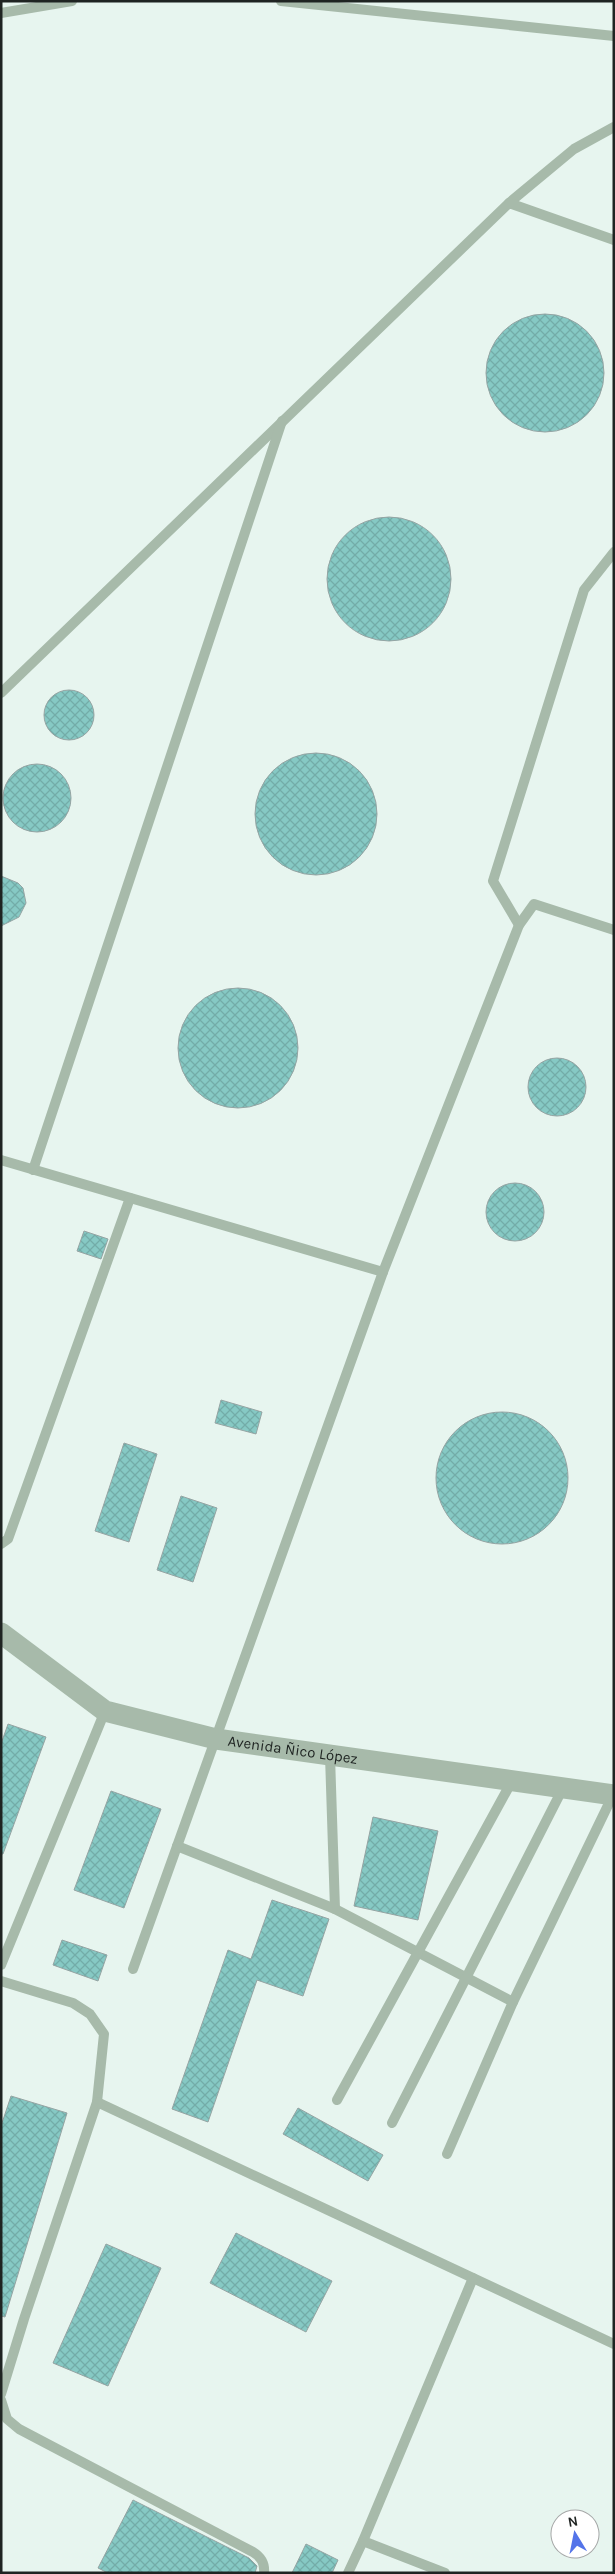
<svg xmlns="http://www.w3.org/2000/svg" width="615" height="2574" font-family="Karla,sans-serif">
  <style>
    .building { fill: url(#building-cross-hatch); stroke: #95a4a3 }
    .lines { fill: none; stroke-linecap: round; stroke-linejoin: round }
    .lane { stroke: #a7baaa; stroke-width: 10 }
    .street { stroke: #a7baaa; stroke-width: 21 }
    .labels { text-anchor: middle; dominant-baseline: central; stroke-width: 4; stroke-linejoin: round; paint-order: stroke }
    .street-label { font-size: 15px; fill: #1f2422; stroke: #fff }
  </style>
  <defs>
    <pattern id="building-cross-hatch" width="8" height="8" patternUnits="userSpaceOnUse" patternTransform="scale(1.25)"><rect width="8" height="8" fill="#86c9c4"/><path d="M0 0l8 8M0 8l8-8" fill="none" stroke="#73aca8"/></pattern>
  </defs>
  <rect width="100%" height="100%" fill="#e7f5ef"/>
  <g class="building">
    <circle cx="545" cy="373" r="59"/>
    <circle cx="389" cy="579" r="62"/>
    <circle cx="69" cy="715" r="25"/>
    <circle cx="316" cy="814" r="61"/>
    <circle cx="37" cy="798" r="34"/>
    <polygon points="1,876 18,883 23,888 26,903 19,917 1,926"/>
    <circle cx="238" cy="1048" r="60"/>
    <circle cx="557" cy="1087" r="29"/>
    <circle cx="515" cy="1212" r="29"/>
    <polygon points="84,1231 108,1239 101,1259 77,1251"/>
    <polygon points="221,1400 262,1412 256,1434 215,1423"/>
    <circle cx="502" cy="1478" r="66"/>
    <polygon points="124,1443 157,1454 129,1542 95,1531"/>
    <polygon points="181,1496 217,1508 193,1582 157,1570"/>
    <polygon points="8,1724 46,1737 3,1854 1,1854 1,1744"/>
    <polygon points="111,1791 161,1809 124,1908 74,1890"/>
    <polygon points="373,1817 438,1831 418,1920 354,1906"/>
    <polygon points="272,1900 329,1919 303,1996 257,1980 208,2122 172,2109 228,1950 251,1959"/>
    <polygon points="62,1940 107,1955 98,1981 53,1965"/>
    <polygon points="11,2096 67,2113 5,2317 1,2316 1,2126"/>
    <polygon points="298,2108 383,2155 368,2181 283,2134"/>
    <polygon points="236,2233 332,2281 306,2332 210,2283"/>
    <polygon points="106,2244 161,2268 108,2386 53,2363"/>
    <polygon points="133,2500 249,2558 257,2566 255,2573 108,2573 98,2568"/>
    <polygon points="306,2544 338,2560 332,2573 292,2573"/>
  </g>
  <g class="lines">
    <g class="lane">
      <polyline points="281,1 614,36"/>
      <polyline points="1,13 72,1"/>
      <polyline points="509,203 574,149 614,127"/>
      <polyline points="1,693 509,203 614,240"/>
      <polyline points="519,925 493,881 584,590 614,552"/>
      <polyline points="1,1160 383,1272"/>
      <polyline points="33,1170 282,421"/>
      <polyline points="1,1544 8,1539 130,1198"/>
      <polyline points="330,1756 335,1909"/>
      <polyline points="177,1846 335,1909 513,2002"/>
      <polyline points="1,1965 105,1711"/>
      <polyline points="133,1969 383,1272 519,925 534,904 614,930"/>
      <polyline points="1,1981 73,2003 90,2014 104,2034 97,2102 24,2319 1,2394"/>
      <polyline points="337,2100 512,1781"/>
      <polyline points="97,2102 614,2344"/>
      <polyline points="392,2123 563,1788"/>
      <polyline points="447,2154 513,2002 613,1795"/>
      <path d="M1 2400 7 2419 19 2429 253 2552C261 2557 265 2563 264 2573"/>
      <polyline points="348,2573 363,2541"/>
      <polyline points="445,2573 363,2541 473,2278"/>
    </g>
    <path class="street" id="s1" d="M1 1633 105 1711 216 1739 614 1795"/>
  </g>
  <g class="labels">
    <g class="street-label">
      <text stroke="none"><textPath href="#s1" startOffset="322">Avenida Ñico López</textPath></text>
    </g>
  </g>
  <rect width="615" height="2574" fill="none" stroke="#1f2422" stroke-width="5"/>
  <g transform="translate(575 2534) rotate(350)"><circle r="24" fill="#ffffff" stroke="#a5a7a7"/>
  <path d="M0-4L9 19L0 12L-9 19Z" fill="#5474e9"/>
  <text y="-8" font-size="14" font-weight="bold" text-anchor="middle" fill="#1f2422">N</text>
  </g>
</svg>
